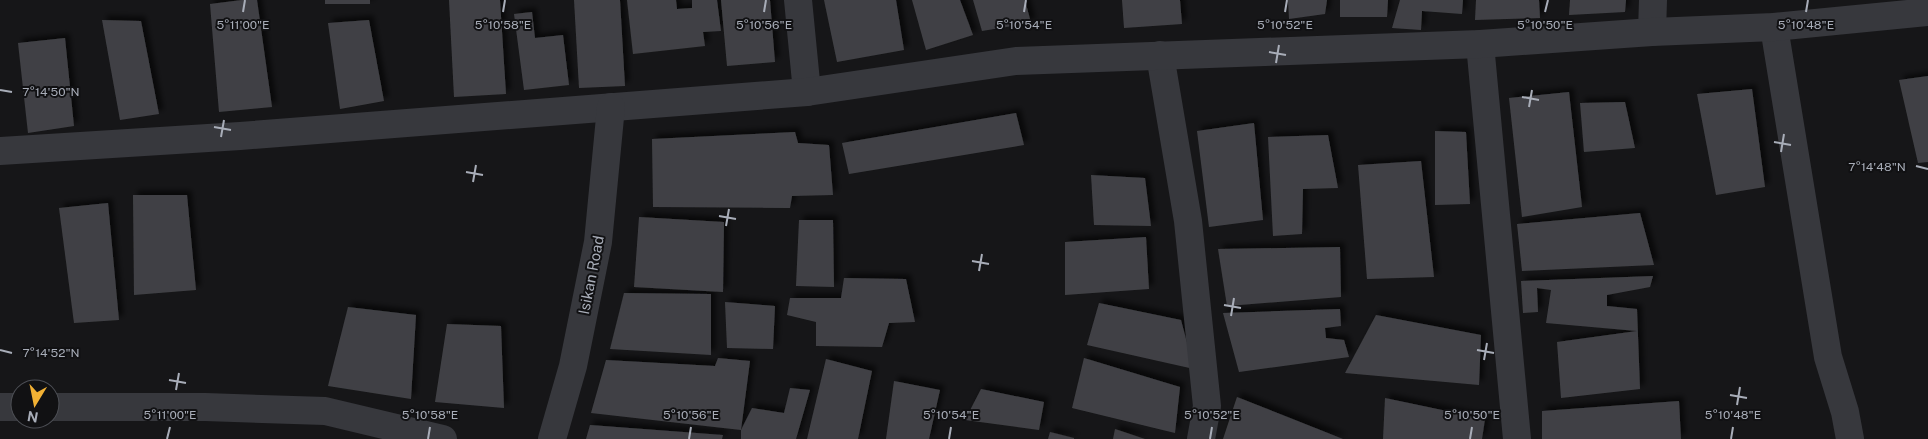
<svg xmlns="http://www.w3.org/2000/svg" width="1928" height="439" font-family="'Public Sans',sans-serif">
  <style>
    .building { fill: #404145; filter: url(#shadow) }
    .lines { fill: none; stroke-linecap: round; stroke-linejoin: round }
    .minor { stroke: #37383d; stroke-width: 28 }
    .ticks { fill: none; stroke: #a8adb8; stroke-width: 2 }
    .labels { text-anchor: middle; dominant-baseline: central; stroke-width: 4; stroke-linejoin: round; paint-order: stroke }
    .street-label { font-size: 15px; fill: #a8adb8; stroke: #111113 }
    .ticks-label { font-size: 12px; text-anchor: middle; fill: #a8adb8; stroke: #111113; stroke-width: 4; stroke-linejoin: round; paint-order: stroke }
  </style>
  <defs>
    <filter id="shadow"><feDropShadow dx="4.5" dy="-4.5" stdDeviation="2.5" flood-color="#0009"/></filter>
  </defs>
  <rect width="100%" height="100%" fill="#161618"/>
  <g class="building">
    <polygon points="242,0 257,0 272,107 219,112 210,4"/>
    <rect x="325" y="0" width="45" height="4"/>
    <polygon points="449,0 500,0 506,94 454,97"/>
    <polygon points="574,0 620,0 625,86 579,88"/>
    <polygon points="627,0 676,0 677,9 692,8 692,0 717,0 721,31 703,32 705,46 633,54"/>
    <polygon points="721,0 770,0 775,62 727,66"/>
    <polygon points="824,0 896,0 904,50 837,62"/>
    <polygon points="912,0 960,0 973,35 926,50"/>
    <polygon points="973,0 1025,0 1031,23 982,31"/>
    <polygon points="1122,0 1180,0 1182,24 1124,28"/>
    <polygon points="1288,0 1327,0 1325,14 1289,19"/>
    <polygon points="1340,0 1388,0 1387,17 1340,17"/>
    <polygon points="1400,0 1463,0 1462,14 1422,11 1421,30 1392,28"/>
    <polygon points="1476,0 1539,0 1540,18 1475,20"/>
    <polygon points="1570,0 1626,0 1625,12 1569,15"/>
    <polygon points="532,12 535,38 563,35 569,85 524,90 514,14"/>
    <polygon points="102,20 141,21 159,114 120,120"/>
    <polygon points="369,20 384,101 340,109 328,23"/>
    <polygon points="65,38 74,126 28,133 18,43"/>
    <polygon points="1928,76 1928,162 1918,163 1899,80"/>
    <polygon points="1752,89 1765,187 1716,195 1697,94"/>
    <polygon points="1569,92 1582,207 1522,217 1509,98"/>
    <polygon points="1625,102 1635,148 1584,152 1580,103"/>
    <polygon points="1016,113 1024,145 849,174 842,143"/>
    <polygon points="1254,123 1263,220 1209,227 1197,131"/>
    <polygon points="1435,131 1466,132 1470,204 1435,205"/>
    <polygon points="795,132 798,143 829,145 833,195 792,196 790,208 653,207 652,139"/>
    <polygon points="1328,135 1338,188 1303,189 1302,234 1273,236 1268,137"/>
    <polygon points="1421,161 1434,277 1367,279 1358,165"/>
    <polygon points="1091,175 1145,178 1151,226 1094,225"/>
    <polygon points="133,195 187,195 196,290 134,295"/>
    <polygon points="108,203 119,320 74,323 59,208"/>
    <polygon points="1640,213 1654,265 1522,271 1517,224"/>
    <polygon points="639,217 724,222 723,292 634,287"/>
    <polygon points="799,220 833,220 834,287 796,286"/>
    <polygon points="1146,237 1149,289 1065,295 1065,242"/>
    <polygon points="1340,247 1341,297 1227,306 1218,249"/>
    <polygon points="1653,276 1650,287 1607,295 1607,306 1637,309 1640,389 1561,398 1557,342 1637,331 1546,323 1551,290 1537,288 1538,312 1523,313 1521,281"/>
    <polygon points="844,278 906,279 915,322 889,323 882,347 816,346 816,322 787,315 790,298 841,298"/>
    <polygon points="624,293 711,294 711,355 610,349"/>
    <polygon points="725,302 775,306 773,349 727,348"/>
    <polygon points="1099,303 1181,320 1194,369 1087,345"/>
    <polygon points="348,307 416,315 411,399 328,386"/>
    <polygon points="1340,309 1341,326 1325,328 1326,338 1344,340 1349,357 1239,372 1223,313"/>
    <polygon points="1376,315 1481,335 1479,385 1345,373"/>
    <polygon points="447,324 501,326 504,408 435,402"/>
    <polygon points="718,358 750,361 741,430 591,413 606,360 715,366"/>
    <polygon points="1084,358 1180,387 1175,433 1072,408"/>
    <polygon points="826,359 872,371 858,439 807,439"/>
    <polygon points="894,381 940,390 929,439 886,439"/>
    <polygon points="790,388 810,390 796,439 741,439 741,430 752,408 784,413"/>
    <polygon points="981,389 1044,402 1039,430 965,420"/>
    <polygon points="1237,397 1343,439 1223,439"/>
    <polygon points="1385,398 1485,419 1482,439 1383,439"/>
    <polygon points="1679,401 1681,439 1542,439 1542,411"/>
    <polygon points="590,425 723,435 722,439 586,439"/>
    <polygon points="1115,429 1145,439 1113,439"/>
    <polygon points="1050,432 1074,438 1074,439 1048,439"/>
  </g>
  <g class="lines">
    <g class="minor">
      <polyline points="798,0 807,92"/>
      <polyline points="1774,27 1828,357 1845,412 1850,439"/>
      <polyline points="1652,32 1653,0"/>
      <polyline points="1480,44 1517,439"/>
      <polyline points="1160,55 1188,221 1207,406 1201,439"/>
      <polyline points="0,151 240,136 807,92 1016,61 1480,44 1652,32 1774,27 1928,12"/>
      <polyline points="0,407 20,407"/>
      <polyline points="50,407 205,407 325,411 443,439"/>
      <polyline points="552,439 573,366 598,242 611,107"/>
    </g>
  </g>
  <path class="ticks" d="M243 12 245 0M503 12 505 0M764 12 766 0M1024 12 1026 0M1285 12 1287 0M1545 12 1548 0M1806 12 1808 0M1269 52 1286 55M1276 63 1279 45M0 90 12 92M1522 97 1539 100M1529 107 1532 90M214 127 231 130M221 137 224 120M1774 142 1791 145M1781 152 1784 134M1916 166 1928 169M466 172 483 175M473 182 476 165M719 216 736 219M726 226 729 209M972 261 989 264M979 271 982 254M1224 305 1241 308M1231 316 1234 298M0 350 12 353M1477 350 1494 353M1484 360 1487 343M169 380 186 383M176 390 179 373M1730 395 1747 398M1737 405 1740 387M167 439 170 427M428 439 430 427M689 439 691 427M949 439 951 427M1210 439 1212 427M1470 439 1472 427M1731 439 1733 427"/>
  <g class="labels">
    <g class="street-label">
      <text transform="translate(591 275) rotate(-79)">Isikan Road</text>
    </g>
  </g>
  <g class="ticks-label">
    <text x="1806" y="29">5°10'48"E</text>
    <text x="243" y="29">5°11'00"E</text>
    <text x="503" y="29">5°10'58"E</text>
    <text x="764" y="29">5°10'56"E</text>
    <text x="1024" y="29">5°10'54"E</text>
    <text x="1285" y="29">5°10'52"E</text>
    <text x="1545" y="29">5°10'50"E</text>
    <text x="51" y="96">7°14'50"N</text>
    <text x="1877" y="171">7°14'48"N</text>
    <text x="51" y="357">7°14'52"N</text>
    <text x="170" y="419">5°11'00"E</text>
    <text x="430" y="419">5°10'58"E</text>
    <text x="691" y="419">5°10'56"E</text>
    <text x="951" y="419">5°10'54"E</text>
    <text x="1212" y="419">5°10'52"E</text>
    <text x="1472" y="419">5°10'50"E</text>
    <text x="1733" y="419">5°10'48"E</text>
  </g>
  <g transform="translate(35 404) rotate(190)"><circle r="24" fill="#111113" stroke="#4d4f55"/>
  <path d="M0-4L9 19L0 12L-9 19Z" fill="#f2b134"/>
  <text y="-8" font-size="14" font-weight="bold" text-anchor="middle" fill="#a8adb8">N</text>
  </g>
</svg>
